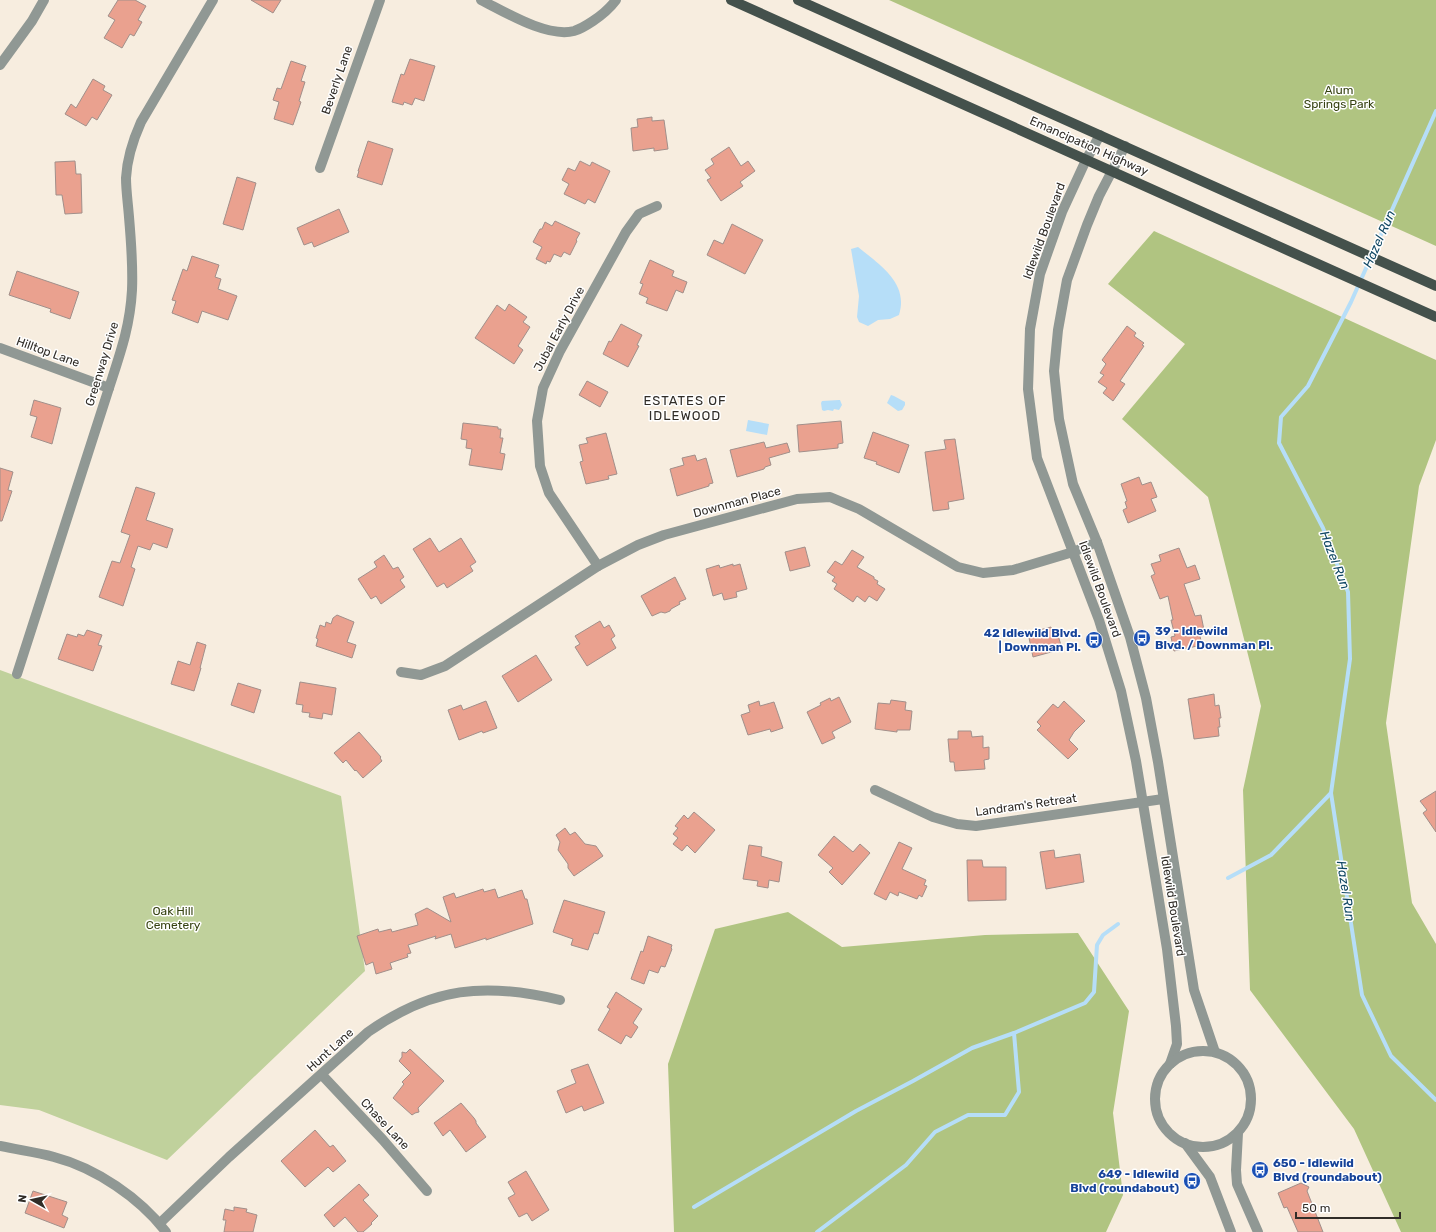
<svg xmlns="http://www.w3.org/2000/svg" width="1436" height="1232" font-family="Rubik,sans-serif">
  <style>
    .green { fill: #c0d19c }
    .forest { fill: #b0c481 }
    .water { fill: #b6def8 }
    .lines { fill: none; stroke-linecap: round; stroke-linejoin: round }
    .stream { stroke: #b6def8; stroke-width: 4 }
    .building { fill: #eaa18f; stroke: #a18f8a }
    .minor { stroke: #909894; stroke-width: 10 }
    .major { stroke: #44514c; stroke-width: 10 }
    .labels { text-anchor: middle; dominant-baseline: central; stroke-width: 3; stroke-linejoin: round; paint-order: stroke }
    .street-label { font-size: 12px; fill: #312d28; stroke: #fff }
    .park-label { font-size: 12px; fill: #364211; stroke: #fff }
    .transit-label { font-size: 12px; font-weight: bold; fill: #164399; stroke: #fff; text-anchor: start }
    .water-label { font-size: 13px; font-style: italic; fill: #114864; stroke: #fff }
    .neighbourhood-label { font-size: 13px; letter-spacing: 1px; fill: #312d28; stroke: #fff }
  </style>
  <rect width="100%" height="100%" fill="#f7eddf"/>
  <polygon class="green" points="0,670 341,796 365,971 167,1160 39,1110 0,1105"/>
  <g class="forest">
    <polygon points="889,0 1436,0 1436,246"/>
    <polygon points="1154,231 1436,360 1436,440 1419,486 1386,723 1412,903 1436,944 1436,1232 1401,1232 1354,1129 1250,990 1243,790 1261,706 1208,497 1122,419 1185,344 1108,284"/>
    <polygon points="788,912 842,947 985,935 1078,933 1129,1011 1113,1113 1123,1195 1106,1232 674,1232 668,1064 715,929"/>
  </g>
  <g class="water">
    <path d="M858 247C880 265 909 283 899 315L890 319 878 320 868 326 859 322 857 317 859 296 851 249Z"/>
    <polygon points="891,395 894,396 905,402 905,405 902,410 898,411 887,403"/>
    <polygon points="839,400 840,400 842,405 839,410 834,409 833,411 828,410 824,411 822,410 821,403 822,401"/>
    <polygon points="748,420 769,424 767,435 746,431"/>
  </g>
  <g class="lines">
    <g class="stream">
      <polyline points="1436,111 1351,302 1308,386 1281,417 1279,443 1323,528 1348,592 1350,659 1331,793 1362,995 1391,1056 1436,1100"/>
      <polyline points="1228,878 1271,855 1331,793"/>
      <polyline points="694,1207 856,1111 913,1081 972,1048 1014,1033"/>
      <polyline points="817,1232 906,1165 935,1132 968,1115 1005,1115 1019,1092 1014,1033 1085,1003 1094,992 1097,945 1103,935 1118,924"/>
    </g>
  </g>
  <g class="building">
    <polygon points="118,0 135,0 146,6 138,20 142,22 134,36 130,34 122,48 104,38 115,20 108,16"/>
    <polygon points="251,0 281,0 273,13"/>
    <polygon points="410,59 435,66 424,101 415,98 412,105 404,102 403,105 392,102 401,74 404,75"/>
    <polygon points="291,61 306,66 301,81 305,82 299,101 301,102 293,125 274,119 279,102 273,100 277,88 281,89"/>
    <polygon points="93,79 105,86 103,90 112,95 97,120 92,117 86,126 65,114 71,104 76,108"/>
    <polygon points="652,117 652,121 664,120 668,149 654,151 654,148 633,151 631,128 638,127 637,119"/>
    <polygon points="368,141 393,149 382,185 357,177 359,171 358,171"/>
    <polygon points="729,147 741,166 748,161 755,171 740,182 743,186 721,201 707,180 711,178 705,170 714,164 711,159"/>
    <polygon points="75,161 76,174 81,174 82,213 65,214 62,195 56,195 55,162"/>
    <polygon points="580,161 590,166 592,162 610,171 595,203 588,199 585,204 564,194 569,184 562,180 568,168 575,171"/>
    <polygon points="237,177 256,183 243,230 223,224"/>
    <polygon points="339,209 349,232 314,247 312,242 304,245 297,228"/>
    <polygon points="555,221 580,233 576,240 577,241 570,255 564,252 561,257 554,254 550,262 547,261 546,264 536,259 542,247 533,242 540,229 542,229 545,222 552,226"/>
    <polygon points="732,224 763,240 745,274 707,255 714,240 723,244"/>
    <polygon points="192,256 219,265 215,277 221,279 218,289 237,296 228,320 202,311 198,323 172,313 176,301 172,300 183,269 187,271"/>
    <polygon points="650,260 674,271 672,276 687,282 683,293 676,290 667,311 646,303 648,298 639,294 643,284 640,283"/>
    <polygon points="17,271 79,292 70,319 50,312 51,309 9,295"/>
    <polygon points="509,304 527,317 523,322 530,327 518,346 523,350 514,364 475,338 497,305 505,311"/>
    <polygon points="621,324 642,335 637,345 639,346 628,367 603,354 609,341 611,342"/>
    <polygon points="1127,326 1136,333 1134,336 1144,343 1142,345 1144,346 1120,381 1125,384 1113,401 1103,393 1107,388 1098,382 1104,375 1100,373 1106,364 1102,360"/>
    <polygon points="587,381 608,392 600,407 579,395"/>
    <polygon points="34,400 61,408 52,444 31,437 37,417 30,415"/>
    <polygon points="841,421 843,443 838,444 838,448 799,452 797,425"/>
    <polygon points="463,423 498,427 498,429 501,429 500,438 503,438 500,453 505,454 502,470 469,465 472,449 466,448 467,440 461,439"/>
    <polygon points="873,432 909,445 899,473 876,464 877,462 864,458"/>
    <polygon points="606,433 617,474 608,476 609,479 586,484 580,462 583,461 579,445 588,443 586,438"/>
    <polygon points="955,439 964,499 948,502 949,509 933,511 925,452 946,449 944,440"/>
    <polygon points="764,442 766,448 787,443 790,452 769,458 771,465 765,467 764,469 737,477 730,450"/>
    <polygon points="695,455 697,461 706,458 713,483 709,484 709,486 677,496 670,469 684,465 682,458"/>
    <polygon points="0,468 13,472 8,490 12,491 2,521 0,521"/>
    <polygon points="1139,477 1142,485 1151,482 1157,497 1151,499 1156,511 1128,523 1123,510 1127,508 1125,502 1127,501 1121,484"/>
    <polygon points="136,487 155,493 146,520 173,529 167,548 153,543 150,550 138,546 131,567 135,569 123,606 99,597 112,561 120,563 130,535 121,532"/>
    <polygon points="430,538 439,552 461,538 476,562 470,566 473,571 447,588 444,583 437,587 413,549"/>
    <polygon points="805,547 810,566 790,571 785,552"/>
    <polygon points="1179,548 1187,568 1195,565 1200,579 1184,584 1195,616 1201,615 1204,630 1199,632 1202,645 1174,651 1171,637 1175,636 1171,620 1173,620 1168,596 1160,599 1151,576 1155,574 1151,564 1161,561 1159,555"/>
    <polygon points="852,550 864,557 857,567 874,577 874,579 878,581 877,584 885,589 877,601 869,596 865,602 857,596 853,602 834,589 837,584 832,581 835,577 827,572 835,561 842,565"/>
    <polygon points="384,555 393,569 398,567 404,577 400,580 405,587 381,604 376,596 371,599 358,579 377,567 374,562"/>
    <polygon points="733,564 733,566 740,564 747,589 736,592 737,597 724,600 722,593 713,596 706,569 719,565 720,568"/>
    <polygon points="675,577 686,599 679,602 680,604 671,609 670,611 665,613 661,612 652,616 641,596"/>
    <polygon points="337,615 354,622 347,642 356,645 352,658 316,646 318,639 316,638 320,625 325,627 326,622 331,624 333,618"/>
    <polygon points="600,621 604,628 609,625 615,636 611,639 616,648 587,666 575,647 580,644 575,636"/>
    <polygon points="1051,627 1053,636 1058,635 1062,649 1033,657 1028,633"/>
    <polygon points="87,630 102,635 98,645 102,646 93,671 58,659 67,634 77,637 78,634 84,636"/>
    <polygon points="197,642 206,645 200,668 201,668 194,691 171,684 178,661 190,665"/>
    <polygon points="536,655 552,680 518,702 502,676"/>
    <polygon points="300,682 336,688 332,715 323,713 322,719 309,717 310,713 302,712 303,705 296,704"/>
    <polygon points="238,683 261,690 254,713 231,705"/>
    <polygon points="1214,694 1215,706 1219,705 1221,718 1219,718 1220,727 1218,727 1219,736 1194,739 1188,699"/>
    <polygon points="839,697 851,722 832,732 835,738 822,744 807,712 821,705 820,703 830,698 831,701"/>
    <polygon points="891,700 906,702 905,710 912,711 910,730 897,730 897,732 875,729 878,703 890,704"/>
    <polygon points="486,701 497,728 483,733 482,731 459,740 448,710 461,705 463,710"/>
    <polygon points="759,701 760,706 774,702 783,728 771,732 770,729 748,735 741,715 750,712 748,705"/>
    <polygon points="1064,701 1085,721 1074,732 1069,740 1078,749 1068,759 1037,730 1041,726 1037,722 1053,704 1058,708"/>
    <polygon points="958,731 971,731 972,737 983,736 983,748 989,747 989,759 984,760 985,769 955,771 954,762 950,762 948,739 958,739"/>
    <polygon points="359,732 381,757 380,758 382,761 363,778 356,770 355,771 346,760 343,763 334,753"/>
    <polygon points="1436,791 1436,832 1423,813 1427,810 1420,801"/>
    <polygon points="694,812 715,830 695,853 687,845 682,851 673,844 678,838 673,834 678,828 675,826 684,815 688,819"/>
    <polygon points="565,828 570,835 575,832 585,844 596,846 603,856 574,876 568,868 568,864 558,850 560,842 556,835"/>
    <polygon points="834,836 853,852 860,844 870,853 842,885 829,872 833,868 818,855"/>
    <polygon points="899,842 912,848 902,869 926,880 924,885 927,886 922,897 919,895 917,899 899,892 898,896 890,892 886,900 874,894"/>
    <polygon points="749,845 762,847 761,856 782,862 779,882 769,880 768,888 757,886 758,881 743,879"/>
    <polygon points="1054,850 1055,858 1080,854 1084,882 1046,889 1040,852"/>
    <polygon points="967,860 982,860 983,867 1006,867 1006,900 968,901"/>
    <polygon points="483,889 484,892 495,889 498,898 522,890 525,899 527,899 533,924 486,940 486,938 455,948 451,934 435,939 436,936 408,945 411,953 407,954 408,957 390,963 392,969 376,974 373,962 366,965 357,936 378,929 379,932 391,929 392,932 418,925 415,914 427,908 451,922 443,897 454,893 456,898"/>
    <polygon points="564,900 605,912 598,934 594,933 588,950 571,945 573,939 553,932"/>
    <polygon points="648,936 672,945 671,948 672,949 665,967 661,966 658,973 649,970 644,984 631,979 641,951 643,952"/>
    <polygon points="616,992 642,1009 633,1023 638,1027 631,1038 626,1035 621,1044 598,1030 610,1009 607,1007"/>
    <polygon points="410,1049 444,1081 418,1108 419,1112 415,1113 412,1115 393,1098 404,1084 402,1082 411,1073 399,1061 402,1057 402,1052 406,1053"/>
    <polygon points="588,1064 604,1103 584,1111 582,1106 566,1113 557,1091 576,1083 571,1070"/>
    <polygon points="461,1103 474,1118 476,1121 476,1123 486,1137 466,1152 450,1130 443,1136 434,1123"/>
    <polygon points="315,1130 330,1147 333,1145 346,1161 333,1172 328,1167 305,1187 281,1161"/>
    <polygon points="526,1171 549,1210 532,1221 527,1213 519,1217 508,1198 515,1194 508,1182"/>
    <polygon points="1301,1183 1309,1187 1307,1191 1323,1232 1298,1232 1287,1207 1284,1208 1278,1193"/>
    <polygon points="359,1184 369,1195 363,1200 378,1216 371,1223 372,1224 363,1232 358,1232 345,1217 334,1227 324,1215"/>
    <polygon points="33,1191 67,1202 62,1215 68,1218 64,1228 25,1213"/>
    <polygon points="234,1207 247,1209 246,1212 257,1215 253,1232 224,1232 226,1220 223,1220 225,1209 234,1211"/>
  </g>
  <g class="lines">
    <g class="minor">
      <path d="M481 0C505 12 547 38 574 31 581 29 587 25 593 21 602 15 610 8 616 0"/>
      <polyline points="0,65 32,21 44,0"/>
      <polyline points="1100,135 1086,160 1062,212 1040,274 1030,329 1028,389 1037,458 1099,620 1121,691 1136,761 1167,949 1176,1026 1177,1044 1170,1064"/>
      <polyline points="1125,146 1099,196 1087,225 1067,280 1058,330 1054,371 1059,419 1073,484 1097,542 1130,637 1146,698 1158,762 1194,990 1215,1052"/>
      <polyline points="320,168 380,0"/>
      <polyline points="0,348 109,388"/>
      <polyline points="598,566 549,493 540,466 537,421 543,388 560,351 626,232 639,214 657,206"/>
      <polyline points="401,672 421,675 445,666 598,566 638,545 664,535 797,499 830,497 859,509 958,567 983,573 1013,570 1073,552 1097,542"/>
      <path d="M17 674 109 388C120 354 130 327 132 290 133 267 131 240 129 217 128 204 126 190 126 178 127 158 133 140 141 122L213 0"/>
      <polyline points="875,790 933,817 957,824 976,826 1163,799"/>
      <circle cx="1203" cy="1099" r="48"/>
      <polyline points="322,1075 383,1140 427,1191"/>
      <polyline points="1238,1133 1236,1170 1237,1184 1258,1232"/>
      <polyline points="1185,1143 1210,1177 1231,1232"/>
      <path d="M0 1146C18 1150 36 1152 54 1157 96 1168 140 1198 166 1232"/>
      <path d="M160 1223 229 1157 368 1032C432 987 485 982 560 1000"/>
    </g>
    <g class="major">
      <polyline points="731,0 1436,317"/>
      <polyline points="798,0 1436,286"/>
    </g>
  </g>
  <defs>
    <g id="bus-disc" transform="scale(0.9)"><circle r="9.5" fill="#1a4fb4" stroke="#fff"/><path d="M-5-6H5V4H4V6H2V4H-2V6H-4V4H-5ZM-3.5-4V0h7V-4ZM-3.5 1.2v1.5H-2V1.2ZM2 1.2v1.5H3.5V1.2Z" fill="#fff"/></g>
  </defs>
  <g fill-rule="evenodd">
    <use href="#bus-disc" x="1142" y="638"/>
    <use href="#bus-disc" x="1094" y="640"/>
    <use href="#bus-disc" x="1260" y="1170"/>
    <use href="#bus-disc" x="1192" y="1181"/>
  </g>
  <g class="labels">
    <g class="street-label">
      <text transform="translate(337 80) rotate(-71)">Beverly Lane</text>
      <text transform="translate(1089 146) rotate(24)">Emancipation Highway</text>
      <text transform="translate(1044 231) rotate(-70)">Idlewild Boulevard</text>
      <text transform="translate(559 329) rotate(-62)">Jubal Early Drive</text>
      <text transform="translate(48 352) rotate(20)">Hilltop Lane</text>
      <text transform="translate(102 364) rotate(-73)">Greenway Drive</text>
      <text transform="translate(737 502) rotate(-15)">Downman Place</text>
      <text transform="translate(1100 589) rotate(70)">Idlewild Boulevard</text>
      <text transform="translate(1026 805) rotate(-8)">Landram's Retreat</text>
      <text transform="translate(1173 906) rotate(81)">Idlewild Boulevard</text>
      <text transform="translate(330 1050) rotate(-42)">Hunt Lane</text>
      <text transform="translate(385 1124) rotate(47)">Chase Lane</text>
    </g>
    <g class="park-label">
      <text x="1339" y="90">Alum<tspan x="1339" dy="14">Springs Park</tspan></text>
      <text x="173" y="911">Oak Hill<tspan x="173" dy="14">Cemetery</tspan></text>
    </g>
    <g class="transit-label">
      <text x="1155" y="631">39 - Idlewild<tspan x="1155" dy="14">Blvd. / Downman Pl.</tspan></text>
      <text x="1081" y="633" text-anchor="end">42 Idlewild Blvd.<tspan x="1081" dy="14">| Downman Pl.</tspan></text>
      <text x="1273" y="1163">650 - Idlewild<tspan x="1273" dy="14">Blvd (roundabout)</tspan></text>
      <text x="1179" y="1174" text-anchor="end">649 - Idlewild<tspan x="1179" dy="14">Blvd (roundabout)</tspan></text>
    </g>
    <g class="water-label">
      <text transform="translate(1379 239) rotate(-66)">Hazel Run</text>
      <text transform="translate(1335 560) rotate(69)">Hazel Run</text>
      <text transform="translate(1346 891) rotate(81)">Hazel Run</text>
    </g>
    <g class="neighbourhood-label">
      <text x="685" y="400">ESTATES OF<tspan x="685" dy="15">IDLEWOOD</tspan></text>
    </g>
  </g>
  <g transform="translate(32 1200) rotate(278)" stroke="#ffffff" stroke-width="3" paint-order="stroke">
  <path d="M0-3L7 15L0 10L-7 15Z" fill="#312d28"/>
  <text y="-6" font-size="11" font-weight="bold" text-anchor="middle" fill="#312d28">N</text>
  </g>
  <path d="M1296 1212v6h104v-6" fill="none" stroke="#312d28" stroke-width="2"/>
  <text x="1302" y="1212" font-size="12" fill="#312d28" stroke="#ffffff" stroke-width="3" paint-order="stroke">50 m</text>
</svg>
